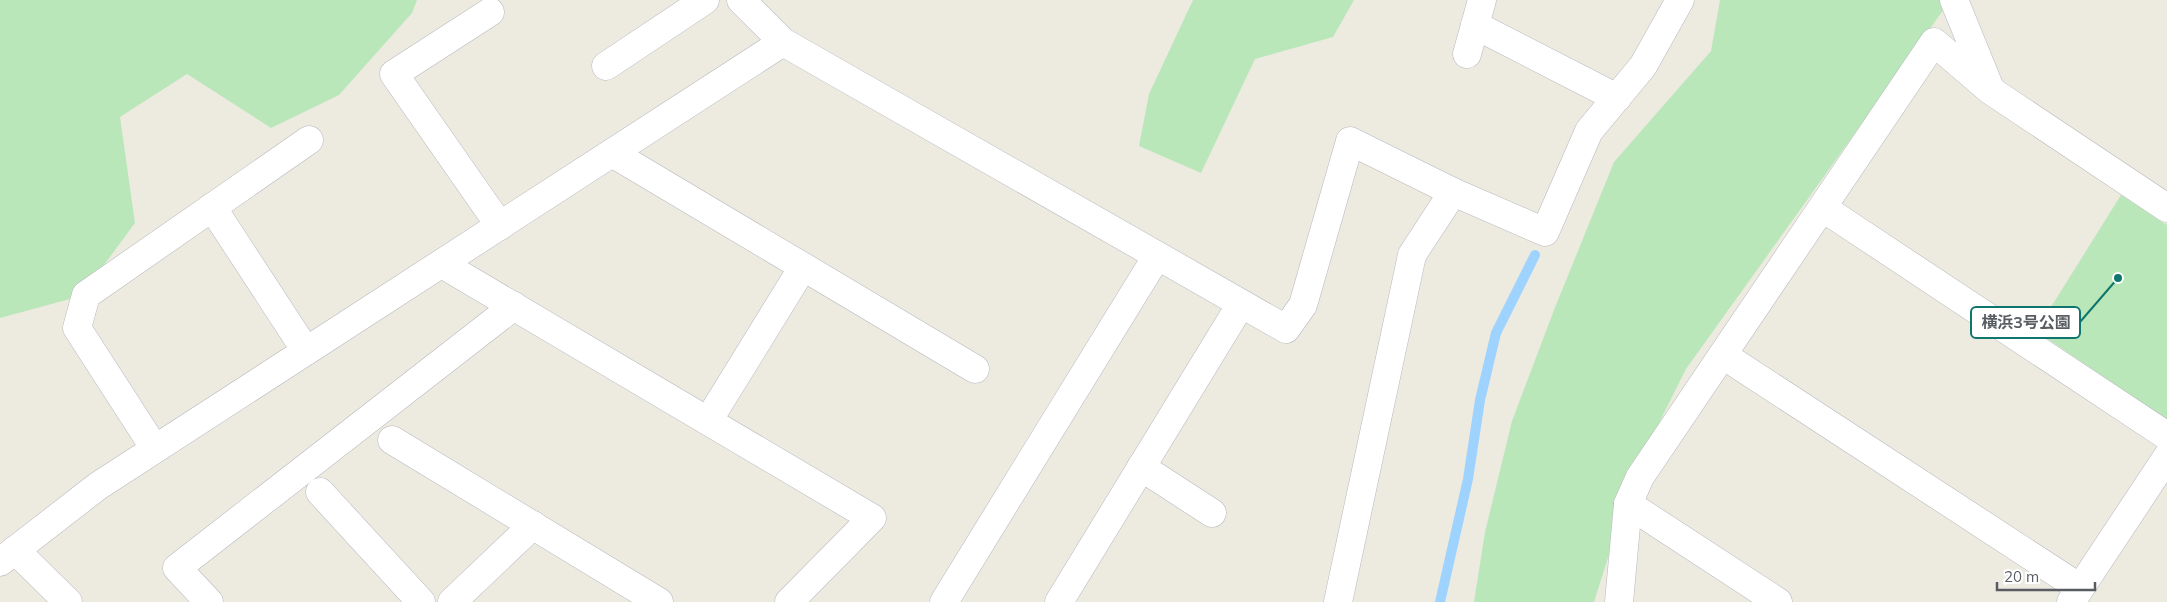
<svg xmlns="http://www.w3.org/2000/svg" width="2167" height="602" font-family="Mulish,'Noto Sans JP',sans-serif">
  <style>
    .green { fill: #bae7ba }
    .lines { fill: none; stroke-linecap: round; stroke-linejoin: round }
    .stream { stroke: #9ed3ff; stroke-width: 10 }
    .street-casing { stroke: #b6b8be; stroke-width: 29 }
    .street { stroke: #fff; stroke-width: 28 }
    .leader { fill: none; stroke: #0f766e; stroke-width: 2 }
    .callout-dot { fill: #0f766e; stroke: #fff; stroke-width: 2 }
    .callout { fill: #fff; stroke: #0f766e; stroke-width: 2 }
    .callout-label { font-size: 16px; text-anchor: middle; font-weight: bold; fill: #595d62 }
  </style>
  <rect width="100%" height="100%" fill="#edeae0"/>
  <g class="green">
    <polygon points="0,0 417,0 412,13 339,95 271,128 187,74 120,117 135,223 81,296 0,318"/>
    <polygon points="1193,0 1354,0 1333,37 1255,59 1201,173 1139,146 1149,94"/>
    <polygon points="1720,0 1949,0 1949,2 1686,369 1636,469 1594,602 1474,602 1485,532 1512,421 1554,310 1614,162 1711,51"/>
    <polygon points="2121,195 2167,225 2167,420 2036,331"/>
  </g>
  <g class="lines">
    <polyline class="stream" points="1440,602 1468,479 1480,400 1496,333 1535,255"/>
    <g class="street-casing">
      <g id="street">
        <polyline points="741,0 783,42 1286,329 1303,305 1350,141 1453,192 1545,232 1589,131 1643,66 1680,0"/>
        <polyline points="1954,0 1989,86"/>
        <polyline points="490,12 394,74 500,226"/>
        <polyline points="1475,25 1617,98"/>
        <polyline points="1467,54 1482,0"/>
        <polyline points="606,66 705,0"/>
        <polyline points="612,153 975,369"/>
        <polyline points="212,207 306,351"/>
        <polyline points="1823,208 2167,436"/>
        <polyline points="442,264 872,518 789,602"/>
        <polyline points="1723,355 2080,588"/>
        <polyline points="708,421 803,267"/>
        <polyline points="392,440 659,602"/>
        <polyline points="155,449 77,328 86,295 309,140"/>
        <polyline points="1141,467 1212,513"/>
        <polyline points="320,492 421,602"/>
        <polyline points="1628,504 1778,602"/>
        <polyline points="15,550 68,602"/>
        <polyline points="0,562 98,486 783,42"/>
        <polyline points="209,602 177,568 514,306"/>
        <polyline points="452,602 533,525"/>
        <polyline points="944,602 1157,256"/>
        <polyline points="1059,602 1241,304"/>
        <polyline points="1338,602 1412,255 1453,192"/>
        <polyline points="1619,602 1628,504 1640,477 1934,42 1990,90 2167,208"/>
        <polyline points="2071,602 2167,457"/>
      </g>
    </g>
    <use href="#street" class="street"/>
  </g>
  <path class="leader" d="M2118 278L2080 322"/>
  <circle class="callout-dot" cx="2118" cy="278" r="5"/>
  <rect class="callout" x="1971" y="307" width="109" height="31" rx="5"/>
  <g class="callout-label">
    <text x="2026" y="328">横浜3号公園</text>
  </g>
  <path d="M1997 582v8h98v-8" fill="none" stroke="#595d62" stroke-width="2.5"/>
  <text x="2004" y="582" font-size="15" fill="#595d62" stroke="#ffffff" stroke-width="4" paint-order="stroke">20 m</text>
</svg>
